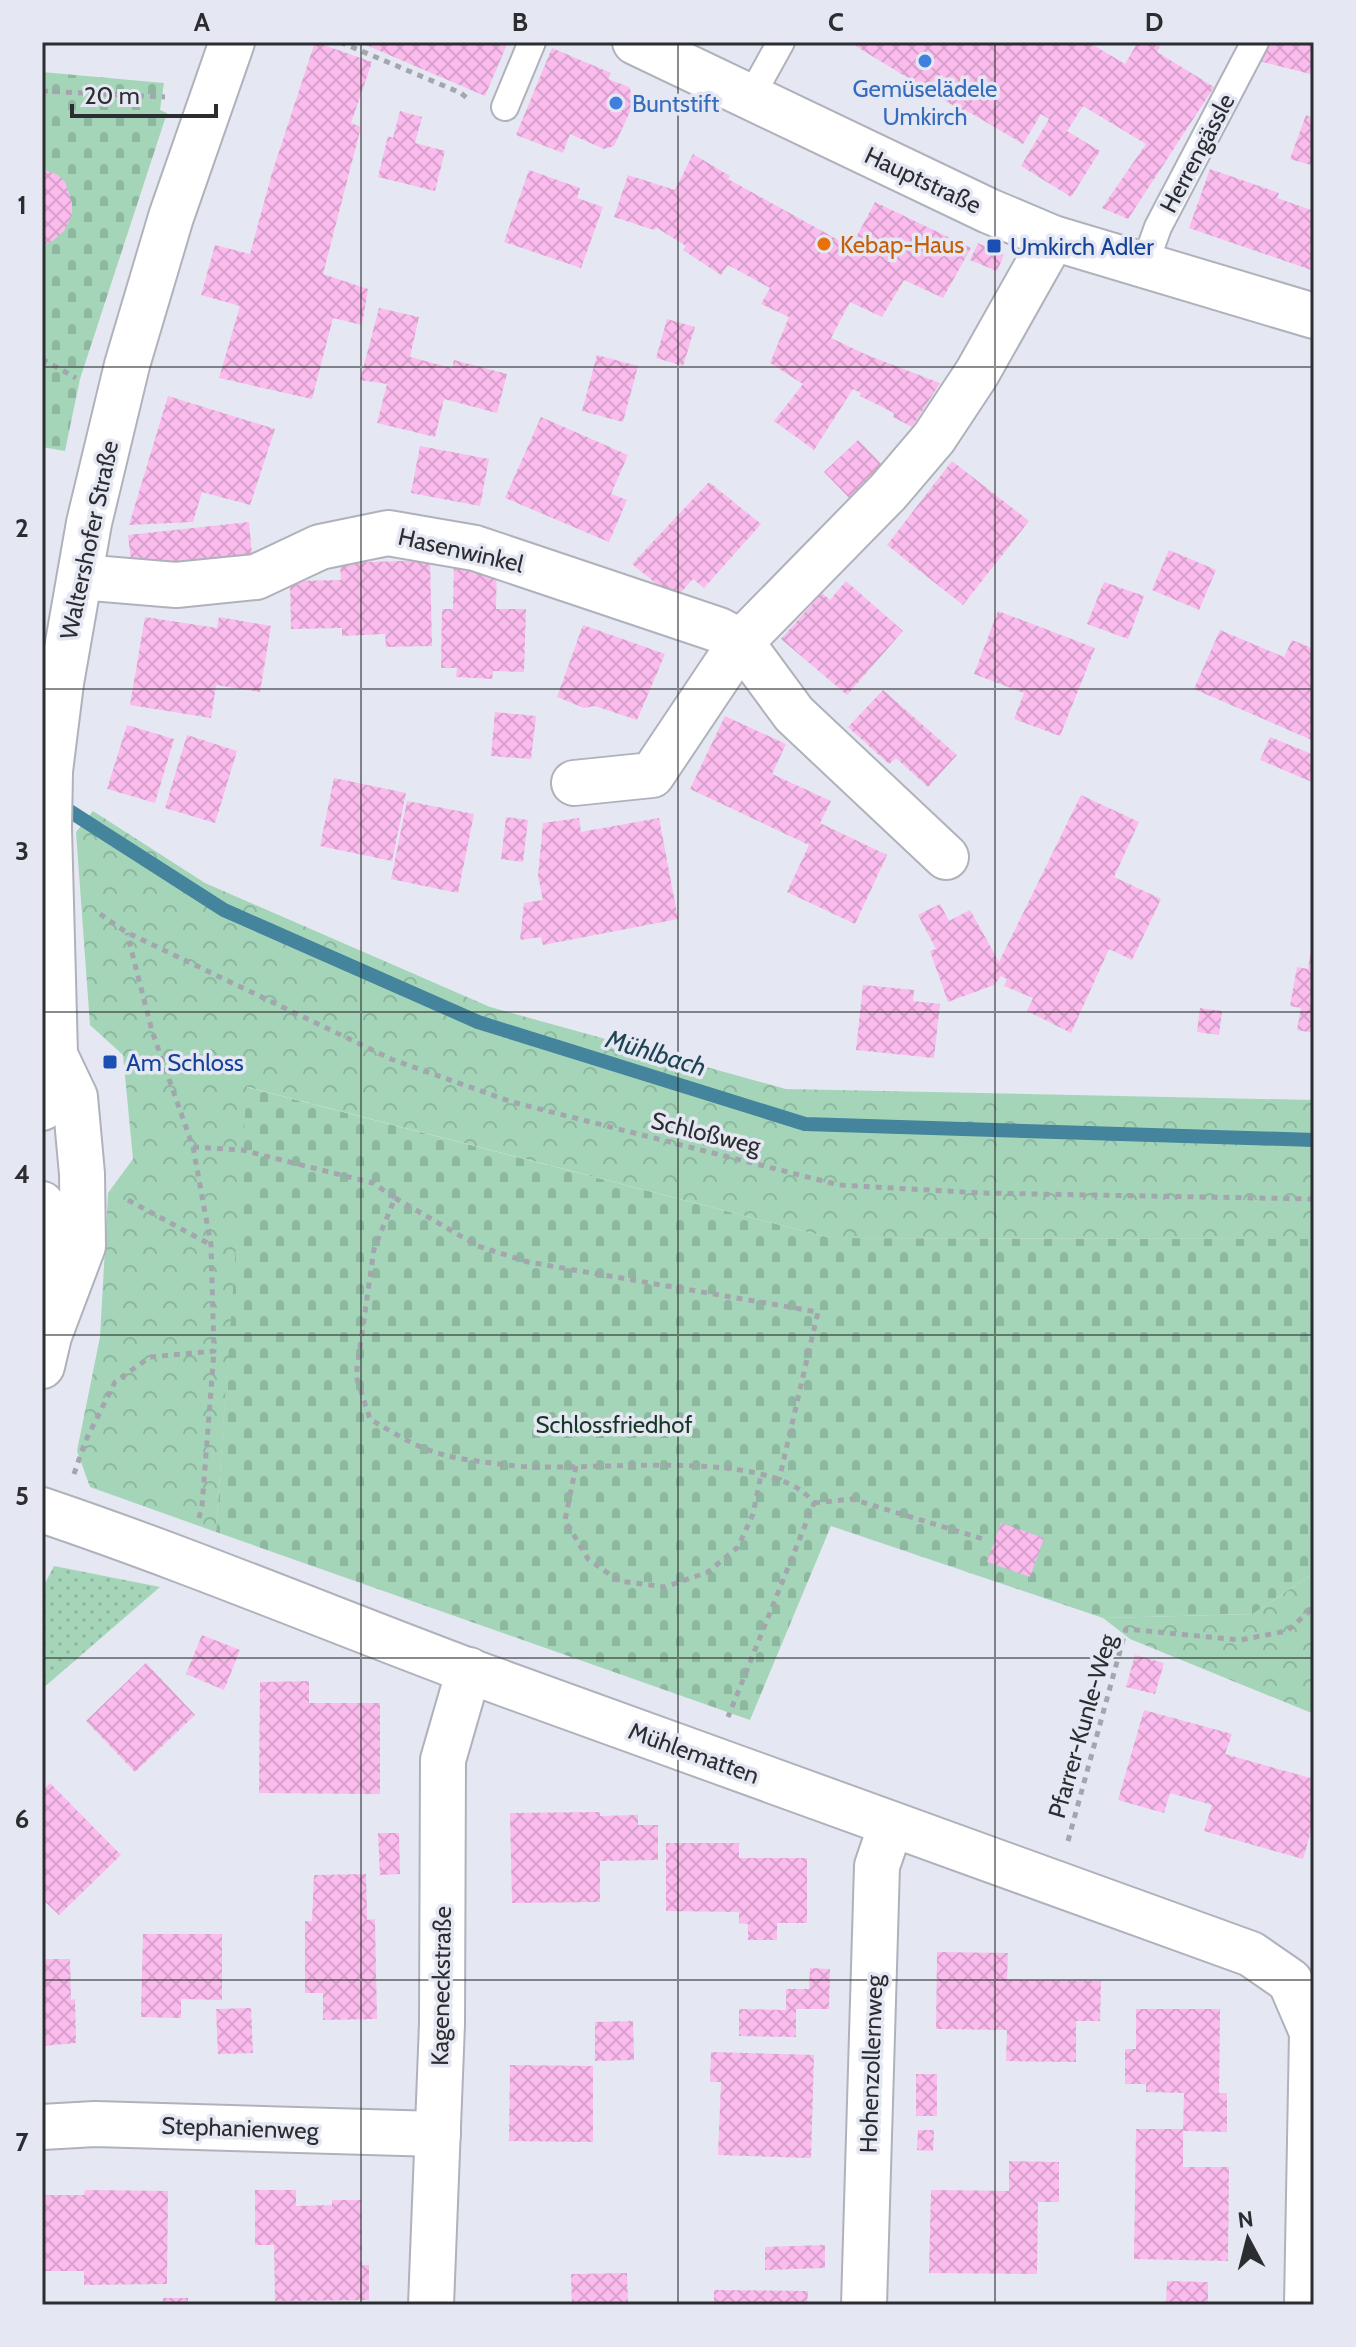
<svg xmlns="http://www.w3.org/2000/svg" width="1356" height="2347" font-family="Cabin,sans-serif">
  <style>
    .grass { fill: url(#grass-dots) }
    .cemetery { fill: url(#cemetery-stones) }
    .park { fill: url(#park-crowns) }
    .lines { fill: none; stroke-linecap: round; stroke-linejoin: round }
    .stream { stroke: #44849c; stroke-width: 14 }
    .building { fill: url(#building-cross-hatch) }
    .lane-casing { stroke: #afb2bb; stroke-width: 30 }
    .street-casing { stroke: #afb2bb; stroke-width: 48 }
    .secondary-casing { stroke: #afb2bb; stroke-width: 48 }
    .path { stroke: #a4a6ae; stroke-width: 5; stroke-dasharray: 6 6; stroke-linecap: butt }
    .lane { stroke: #fff; stroke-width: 26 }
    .street { stroke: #fff; stroke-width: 44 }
    .secondary { stroke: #fff; stroke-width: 44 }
    .grid { fill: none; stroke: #2b2d30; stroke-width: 2; stroke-opacity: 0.55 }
    .shop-dot { fill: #3f7fe0; stroke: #e5e8f2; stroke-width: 3 }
    .food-dot { fill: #e8710a; stroke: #e5e8f2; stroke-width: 3 }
    .transit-dot { fill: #1a4fb4; stroke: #e5e8f2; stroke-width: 3 }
    .labels { text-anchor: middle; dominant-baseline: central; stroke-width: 7; stroke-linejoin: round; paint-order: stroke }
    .shop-label { font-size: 24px; fill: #366cbe; stroke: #e5e8f2 }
    .street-label { font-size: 24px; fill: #2b2d30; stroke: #e5e8f2 }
    .food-label { font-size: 24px; fill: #c56008; stroke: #e5e8f2; text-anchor: start }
    .transit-label { font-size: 24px; fill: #164399; stroke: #e5e8f2; text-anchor: start }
    .park-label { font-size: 24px; fill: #153725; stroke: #e5e8f2 }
    .water-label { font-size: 26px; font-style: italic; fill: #1d4453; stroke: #e5e8f2 }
    .neatline { fill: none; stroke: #2b2d30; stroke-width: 3 }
    .grid-label { font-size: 26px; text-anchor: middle; font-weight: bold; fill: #2b2d30 }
  </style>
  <defs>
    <pattern id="grass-dots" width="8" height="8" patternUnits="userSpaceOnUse" patternTransform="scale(2)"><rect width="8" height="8" fill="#a5d5b9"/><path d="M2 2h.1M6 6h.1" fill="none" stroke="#8eb79f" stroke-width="1.8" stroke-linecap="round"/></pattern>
    <pattern id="cemetery-stones" width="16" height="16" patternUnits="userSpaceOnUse" patternTransform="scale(2)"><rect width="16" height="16" fill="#a5d5b9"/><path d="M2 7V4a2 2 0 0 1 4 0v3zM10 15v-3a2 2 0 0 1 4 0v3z" fill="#8eb79f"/></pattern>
    <pattern id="park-crowns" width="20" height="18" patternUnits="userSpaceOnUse" patternTransform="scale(2)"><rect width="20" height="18" fill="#a5d5b9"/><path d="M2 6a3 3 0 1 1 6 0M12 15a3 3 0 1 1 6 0" fill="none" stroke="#8eb79f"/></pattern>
    <pattern id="building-cross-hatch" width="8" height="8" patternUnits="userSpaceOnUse" patternTransform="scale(2)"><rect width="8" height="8" fill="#fbbbed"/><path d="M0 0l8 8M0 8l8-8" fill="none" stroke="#d7a1cc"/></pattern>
  </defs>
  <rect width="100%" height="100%" fill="#e5e8f2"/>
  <polygon class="grass" points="54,1566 160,1587 42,1689 42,1589"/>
  <g class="cemetery">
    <polygon points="42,72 164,83 160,110 167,113 80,379 65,451 42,447"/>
    <polygon points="246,1087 831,1238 1314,1239 1314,1573 1253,1614 1103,1618 831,1526 750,1720 216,1532"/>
  </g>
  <g class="park">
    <polygon points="93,811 205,883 490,1007 786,1089 1314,1100 1314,1239 831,1238 247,1087 216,1532 90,1487 77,1451 100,1337 108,1193 133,1159 123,1055 90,1025 76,832"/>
    <polygon points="1314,1573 1314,1714 1130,1639 1103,1618 1253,1614"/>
  </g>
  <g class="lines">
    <polyline class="stream" points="57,803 224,910 478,1022 805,1124 1314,1140"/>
  </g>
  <g class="building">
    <polygon points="315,42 372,62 351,123 361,127 323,274 368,289 362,325 333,318 312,399 219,378 240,306 201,295 215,245 250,254 272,173"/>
    <polygon points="359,42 508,42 485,96"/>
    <polygon points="849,42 1088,42 1125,64 1138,42 1152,42 1160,47 1157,52 1214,87 1128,219 1102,208 1146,144 1083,106 1067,131 1100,151 1071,197 1021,166 1049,119 1041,114 1023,144 969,112 967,114"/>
    <polygon points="1270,42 1314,42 1314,75 1259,61"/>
    <polygon points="552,48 611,73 608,79 629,87 635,101 614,146 604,149 570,134 563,153 516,135"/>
    <polygon points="400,111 422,117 415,143 445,151 435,191 378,177 388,136 393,138"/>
    <polygon points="1306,115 1314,118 1314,166 1290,159"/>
    <polygon points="693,154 730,176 728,179 851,247 875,202 971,248 943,298 904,280 882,317 850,302 831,338 867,355 940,383 912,427 893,417 894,413 860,396 861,393 853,389 814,450 774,421 803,384 770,363 789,317 761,304 770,288 728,265 721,275 683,250 686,246 657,228 654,230 614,217 628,175 675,190"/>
    <polygon points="42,169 58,175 65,182 72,202 72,215 64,231 51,242 42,245"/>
    <polygon points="1210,169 1279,193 1277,198 1314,211 1314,271 1189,228"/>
    <polygon points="529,170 580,188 577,198 603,207 581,268 504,242"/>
    <polygon points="978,243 1004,255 997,271 970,260"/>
    <polygon points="379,308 419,317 410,357 452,368 454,360 507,374 497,413 444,399 435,437 377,423 387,384 360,380"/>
    <polygon points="667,319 695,327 683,366 656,358"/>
    <polygon points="597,355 638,366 623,422 582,411"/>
    <polygon points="168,396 275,429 250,505 202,492 193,522 129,525"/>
    <polygon points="541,417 628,455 611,494 627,500 609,542 505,498"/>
    <polygon points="858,440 890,473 856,505 824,472"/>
    <polygon points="420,446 489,459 480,506 411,493"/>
    <polygon points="952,461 1029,521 963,605 887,545"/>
    <polygon points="709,482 761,524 704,588 693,579 675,599 632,564"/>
    <polygon points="249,522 252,555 132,569 128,535"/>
    <polygon points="1169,550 1216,570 1199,610 1152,590"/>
    <polygon points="430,560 432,646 386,647 385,634 342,636 342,628 291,629 290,581 341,580 340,563"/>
    <polygon points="454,560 497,561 496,609 526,609 524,672 493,671 492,679 456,677 457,668 441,668 442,609 453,609"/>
    <polygon points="846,581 903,631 847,695 781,639 822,593 830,600"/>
    <polygon points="1104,582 1144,596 1128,639 1087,624"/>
    <polygon points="998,611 1095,648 1060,736 1014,719 1024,693 974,674"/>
    <polygon points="145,617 217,628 219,617 271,626 260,692 216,685 211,718 130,705"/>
    <polygon points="583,625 665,654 637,720 595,706 584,708 557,697"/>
    <polygon points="1220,630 1284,657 1292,640 1314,649 1314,741 1194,689"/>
    <polygon points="883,690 957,755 928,787 896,758 889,764 848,727"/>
    <polygon points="495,712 536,716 531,759 491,756"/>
    <polygon points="725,716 786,744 772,774 831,801 820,823 887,855 855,924 787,892 809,845 690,789"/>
    <polygon points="127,725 174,739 155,803 107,789"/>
    <polygon points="187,735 237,751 215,823 165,808"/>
    <polygon points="1270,737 1314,755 1312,782 1260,760"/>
    <polygon points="334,778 406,793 392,861 320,846"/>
    <polygon points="1081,795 1139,822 1114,877 1161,899 1132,960 1109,949 1071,1033 1027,1011 1033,998 1004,986 1007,979 1001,976 994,985 948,1002 930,951 936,949 918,915 940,904 949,921 970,910 999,962"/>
    <polygon points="407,801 474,814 458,893 391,879"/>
    <polygon points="506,817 528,820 523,862 501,859"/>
    <polygon points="579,818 581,832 659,818 678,919 543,945 541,937 520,940 524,903 543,900 538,876 543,823"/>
    <polygon points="1312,944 1314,944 1314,1033 1297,1030 1301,1008 1290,1006 1297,967 1308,969"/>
    <polygon points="863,985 914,990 913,1001 940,1004 934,1058 856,1050"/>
    <polygon points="1200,1008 1222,1011 1219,1035 1197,1032"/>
    <polygon points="1001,1523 1044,1538 1030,1577 987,1562"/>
    <polygon points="202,1635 240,1650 224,1690 186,1674"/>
    <polygon points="1135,1655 1164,1663 1155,1694 1126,1687"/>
    <polygon points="146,1663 195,1715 135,1772 86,1721"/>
    <polygon points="309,1681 309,1703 380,1703 380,1794 259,1793 260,1682"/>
    <polygon points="1144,1710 1232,1734 1225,1754 1314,1779 1314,1821 1303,1859 1204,1831 1212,1805 1170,1793 1164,1813 1118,1800"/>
    <polygon points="50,1783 121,1855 59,1915 42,1899 42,1791"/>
    <polygon points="600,1812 600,1816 638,1815 638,1825 658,1825 658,1860 600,1861 600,1902 512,1903 510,1813"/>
    <polygon points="378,1833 399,1833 400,1874 380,1875"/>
    <polygon points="666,1843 739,1843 739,1858 807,1858 807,1923 777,1923 777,1940 748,1940 748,1924 739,1923 739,1912 666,1911"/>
    <polygon points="366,1874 367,1920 375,1919 377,2019 323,2020 323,1993 305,1993 305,1921 312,1921 314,1875"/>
    <polygon points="143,1934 222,1934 222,2000 181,1999 181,2018 141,2017"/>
    <polygon points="937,1952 1008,1953 1007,1980 1101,1981 1100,2021 1076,2021 1076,2062 1006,2061 1007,2030 936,2029"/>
    <polygon points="42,1959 70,1959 71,2000 75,1999 76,2043 42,2046"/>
    <polygon points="810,1968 830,1969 829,2009 796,2009 796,2037 739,2036 739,2009 786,2010 786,1989 809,1989"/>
    <polygon points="251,2008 253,2053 218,2054 216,2009"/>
    <polygon points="1136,2009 1220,2009 1219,2093 1227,2093 1227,2132 1183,2131 1184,2093 1146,2092 1146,2084 1125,2084 1125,2049 1136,2049"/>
    <polygon points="633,2021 634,2060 595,2061 595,2022"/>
    <polygon points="711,2052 814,2055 811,2158 718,2155 721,2082 710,2082"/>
    <polygon points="510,2065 593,2066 593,2142 509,2141"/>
    <rect x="916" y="2074" width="21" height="42"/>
    <polygon points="1136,2129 1183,2129 1183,2167 1229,2167 1228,2261 1134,2259"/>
    <polygon points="918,2130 934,2130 933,2151 917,2150"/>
    <polygon points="1009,2161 1059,2162 1059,2202 1038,2202 1037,2274 929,2273 931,2190 1009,2191"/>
    <polygon points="85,2190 168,2191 167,2284 84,2285 84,2271 42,2271 42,2195 84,2195"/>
    <polygon points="255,2190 296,2190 296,2206 332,2205 332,2200 361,2200 362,2265 369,2265 369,2300 275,2301 274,2245 255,2245"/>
    <polygon points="825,2245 825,2268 765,2270 765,2247"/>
    <polygon points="627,2273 628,2305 572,2305 571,2274"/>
    <polygon points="1167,2281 1208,2282 1208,2305 1166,2305"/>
    <polygon points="714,2290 808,2291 807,2305 714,2305"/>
    <rect x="163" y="2298" width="25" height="7"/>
  </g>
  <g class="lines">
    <g class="lane-casing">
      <g id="lane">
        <polyline points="750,98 781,42"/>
        <polyline points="505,107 532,42"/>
        <polyline points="1144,266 1158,227 1255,42"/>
      </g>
    </g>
    <g class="street-casing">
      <g id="street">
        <polyline points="80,577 176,585 256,577 320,547 388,533 475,548 719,630 741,642 652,775 574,783"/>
        <polyline points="946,857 794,714 741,642 888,492 934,438 977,373 1053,238"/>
        <path d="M42 1510C187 1559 328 1618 472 1672 731 1768 991 1861 1251 1954L1290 1981 1312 2032 1307 2305"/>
        <polyline points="42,2127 95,2124 438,2134"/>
        <polyline points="431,2305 442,2024 443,1760 469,1670"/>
        <polyline points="864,2305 877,1866 891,1825"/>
      </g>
    </g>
    <g class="secondary-casing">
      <g id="secondary">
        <polyline points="635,42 989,211 1053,238 1314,316"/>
        <polyline points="42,1108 55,1055 49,828 50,771 61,683 89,523 127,365 171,217 232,42"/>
        <polyline points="42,1204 48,1321"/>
        <polyline points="42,1366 49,1336 83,1246 82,1174 75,1097 55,1055"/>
      </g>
    </g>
    <g class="path">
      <polyline points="340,42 461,93 470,101"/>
      <polyline points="42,91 165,97"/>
      <polyline points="42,359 76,378"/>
      <polyline points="100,914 126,932 391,1059 512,1102 839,1185 981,1193 1314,1199"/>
      <path d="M193 1147 242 1150 373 1183 395 1198 374 1249 356 1376 370 1419C392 1432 415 1447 441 1454 462 1460 485 1462 507 1465 578 1475 769 1443 814 1503L728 1717"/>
      <polyline points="395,1198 478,1246 528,1262 818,1312 779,1480"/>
      <polyline points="128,1200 211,1245"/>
      <polyline points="576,1466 565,1520 588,1559 619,1581 665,1587 708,1572 738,1547 753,1514 761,1475"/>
      <polyline points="74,1474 85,1442 115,1382 150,1357 214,1351 211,1245 193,1147 152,1031 127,933"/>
      <polyline points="814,1503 852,1499 983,1539"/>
      <polyline points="199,1518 202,1506 214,1351"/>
      <polyline points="1068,1841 1126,1629 1240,1640 1287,1631 1314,1607"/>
    </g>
    <use href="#lane" class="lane"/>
    <use href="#street" class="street"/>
    <use href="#secondary" class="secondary"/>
  </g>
  <path class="grid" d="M361 42V2305M678 42V2305M995 42V2305M42 367H1314M42 689H1314M42 1012H1314M42 1335H1314M42 1658H1314M42 1980H1314"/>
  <g class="shop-dot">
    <circle cx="925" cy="61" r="8"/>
    <circle cx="616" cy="103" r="8"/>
  </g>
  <circle class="food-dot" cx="824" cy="244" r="8"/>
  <g class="transit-dot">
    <rect x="986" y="238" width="16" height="16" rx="4"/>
    <rect x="102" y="1054" width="16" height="16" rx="4"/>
  </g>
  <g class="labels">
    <g class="shop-label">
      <text x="925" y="88">Gemüselädele<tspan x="925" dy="28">Umkirch</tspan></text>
      <text x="632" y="103" text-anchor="start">Buntstift</text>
    </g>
    <g class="street-label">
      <text transform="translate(1197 153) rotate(-62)">Herrengässle</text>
      <text transform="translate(923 180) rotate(25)">Hauptstraße</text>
      <text transform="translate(89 540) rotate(-78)">Waltershofer Straße</text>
      <text transform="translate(461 550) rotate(13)">Hasenwinkel</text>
      <text transform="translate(706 1133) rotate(14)">Schloßweg</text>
      <text transform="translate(1082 1726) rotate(-74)">Pfarrer-Kunle-Weg</text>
      <text transform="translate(694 1753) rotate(20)">Mühlematten</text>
      <text transform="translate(441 1986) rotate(-89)">Kageneckstraße</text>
      <text transform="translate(871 2064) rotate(-88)">Hohenzollernweg</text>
      <text transform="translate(240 2128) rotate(2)">Stephanienweg</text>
    </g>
    <g class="food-label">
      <text x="840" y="244">Kebap-Haus</text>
    </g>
    <g class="transit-label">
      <text x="1010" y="246">Umkirch Adler</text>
      <text x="126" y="1062">Am Schloss</text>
    </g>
    <g class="park-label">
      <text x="614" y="1424">Schlossfriedhof</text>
    </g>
    <g class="water-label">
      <text transform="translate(656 1053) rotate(17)">Mühlbach</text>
    </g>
  </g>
  <rect width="1356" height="2347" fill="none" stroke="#e5e8f2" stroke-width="88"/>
  <g transform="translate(1248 2239) rotate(353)" stroke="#e5e8f2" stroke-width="6" paint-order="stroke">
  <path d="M0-6L14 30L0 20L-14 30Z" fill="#2b2d30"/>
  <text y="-12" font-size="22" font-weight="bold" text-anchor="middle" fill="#2b2d30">N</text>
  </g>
  <path d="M72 104v12h144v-12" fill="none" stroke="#2b2d30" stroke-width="4"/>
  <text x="84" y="104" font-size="24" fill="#2b2d30" stroke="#e5e8f2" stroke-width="6" paint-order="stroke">20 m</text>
  <rect x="44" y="44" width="1268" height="2259" class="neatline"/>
  <g class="grid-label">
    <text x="202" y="31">A</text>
    <text x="520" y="31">B</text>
    <text x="836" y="31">C</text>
    <text x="1154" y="31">D</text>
    <text x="22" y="214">1</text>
    <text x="22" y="537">2</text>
    <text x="22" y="860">3</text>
    <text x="22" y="1183">4</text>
    <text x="22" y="1505">5</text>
    <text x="22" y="1828">6</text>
    <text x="22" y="2151">7</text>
  </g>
</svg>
